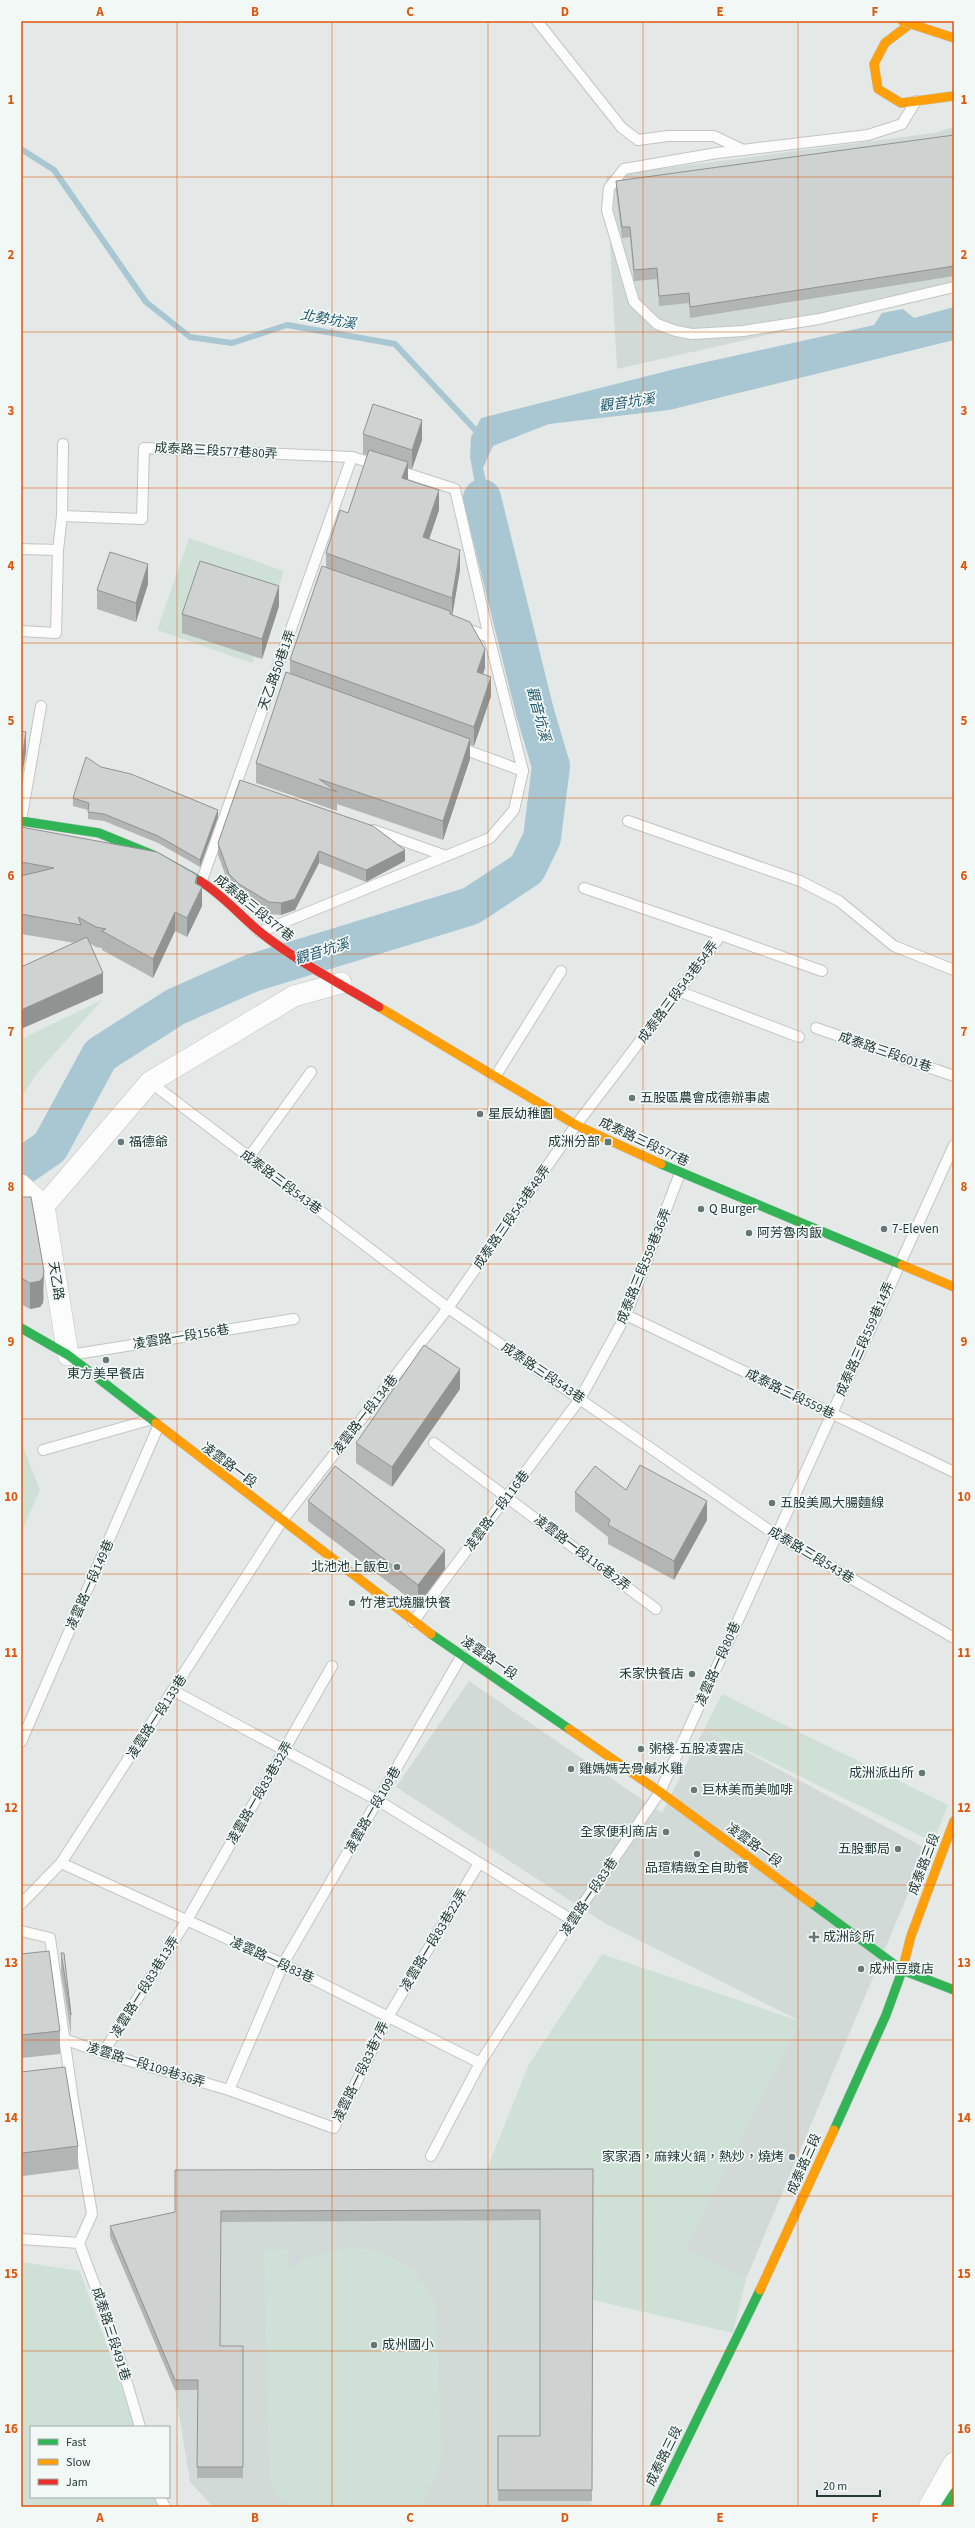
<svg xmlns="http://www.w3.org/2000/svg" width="975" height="2528" font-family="'Source Sans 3','Noto Sans TC',sans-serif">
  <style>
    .built { fill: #d2dad7 }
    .green { fill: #cfe1d6 }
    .water { fill: #a8c7d3 }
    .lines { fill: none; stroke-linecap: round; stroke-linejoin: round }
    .stream { stroke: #a8c7d3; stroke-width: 6 }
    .river { stroke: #a8c7d3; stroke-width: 38 }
    .lane-casing { stroke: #c1c6c4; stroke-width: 12 }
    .street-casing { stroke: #c1c6c4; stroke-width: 22 }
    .fast-casing { stroke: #c0c6c4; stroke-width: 10 }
    .slow-casing { stroke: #c0c6c4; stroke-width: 10 }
    .jam-casing { stroke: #c0c6c4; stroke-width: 10 }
    .lane { stroke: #fbfcfb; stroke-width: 10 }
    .street { stroke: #fbfcfb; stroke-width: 21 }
    .fast { stroke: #30b455; stroke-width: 9 }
    .slow { stroke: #ff9f0a; stroke-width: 9 }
    .jam { stroke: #e5322d; stroke-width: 9 }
    .slow-bridge-casing { stroke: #bdc4c3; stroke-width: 10; stroke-linecap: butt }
    .slow-bridge { stroke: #ff9f0a; stroke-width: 9 }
    .wall { fill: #b1b5b4 }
    .shaded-wall { fill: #909392 }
    .building { fill: #ced2d1; stroke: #909392 }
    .grid { fill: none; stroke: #de570e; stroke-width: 1; stroke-opacity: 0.55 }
    .poi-dot { fill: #677775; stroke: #f2f8f6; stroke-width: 1.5 }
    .labels { text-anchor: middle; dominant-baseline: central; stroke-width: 3.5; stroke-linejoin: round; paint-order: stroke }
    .street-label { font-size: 13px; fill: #243a37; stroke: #f2f8f6 }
    .poi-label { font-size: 13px; fill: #243a37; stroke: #f2f8f6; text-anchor: start }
    .water-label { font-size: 14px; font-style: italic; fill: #245970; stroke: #f2f8f6 }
    .neatline { fill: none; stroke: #de570e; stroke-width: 1.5 }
    .grid-label { font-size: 13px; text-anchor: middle; font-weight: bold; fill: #de570e }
  </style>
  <rect width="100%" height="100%" fill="#e4e9e7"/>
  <g class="built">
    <polygon points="954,127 954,293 617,369 606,176 934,133"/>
    <polygon points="469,1681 662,1813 704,1729 927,1849 746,2279 685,2249 800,2021 606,1924 396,1787"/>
    <polygon points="593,2180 591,2507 213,2507 190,2482 175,2390 110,2237 175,2222 175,2181"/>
  </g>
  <g class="green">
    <polygon points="189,538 284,571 252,663 157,630"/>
    <polygon points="102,1000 38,1072 21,1097 21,1039"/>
    <polygon points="21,1442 40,1490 21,1533"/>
    <polygon points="722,1694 948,1805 933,1842 704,1729"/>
    <polygon points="602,1954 800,2021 685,2249 746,2279 733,2333 593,2300 593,2180 483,2179 529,2064"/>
    <polygon points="346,2248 368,2249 393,2259 415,2271 436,2304 441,2461 424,2500 415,2507 294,2507 281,2499 270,2483 264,2250 289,2249 289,2272 302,2260"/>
    <polygon points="21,2262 80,2271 136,2427 31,2427 31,2497 161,2497 165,2507 21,2507"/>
  </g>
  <polygon class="water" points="954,307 954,340 669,410 549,424 493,446 483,468 501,543 488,554 470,457 471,437 481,418 675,369 874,325 882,313 903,309 914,318"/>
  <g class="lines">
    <polyline class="stream" points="21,149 54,170 146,302 190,337 232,343 287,325 395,344 480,435"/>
    <polyline class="river" points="21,1167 50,1147 100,1055 175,1007 252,973 471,906 527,869 542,838 551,766 535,712 482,498"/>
    <g class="lane-casing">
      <g id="lane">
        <polyline points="537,21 622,128 638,140 668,136 714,136 743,150"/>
        <polyline points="916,101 902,124 868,135 717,153 624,169 609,188 607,210 634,302 657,324 676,331 692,334 743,331 819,319 954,287"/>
        <polyline points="62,516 63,444"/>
        <polyline points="21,549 58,550"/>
        <polyline points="464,628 489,637"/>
        <polyline points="21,631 56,633 58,550 62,516 142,519 144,448 352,457 378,465"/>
        <polyline points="458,747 523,771"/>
        <polyline points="21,821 41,706"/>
        <polyline points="628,821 800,881 839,901 894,946 954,970"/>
        <polyline points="373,830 446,856"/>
        <polyline points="201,883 352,457"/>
        <polyline points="260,932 490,838 514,810 523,771 489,637 455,489 396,470"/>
        <polyline points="721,935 822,971"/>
        <polyline points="678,991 799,1037"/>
        <polyline points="816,1028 954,1076"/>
        <polyline points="495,1077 561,971"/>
        <polyline points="150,1082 448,1308 776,1535 954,1638"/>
        <polyline points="249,1157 311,1072"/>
        <polyline points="626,1315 954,1472"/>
        <polyline points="70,1355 294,1319"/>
        <polyline points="434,1443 656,1609"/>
        <polyline points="43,1450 149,1420"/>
        <polyline points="413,1622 580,1399 626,1315 680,1173"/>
        <polyline points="174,1691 379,1801 572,1920"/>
        <polyline points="21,1742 158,1427"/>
        <polyline points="61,1863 283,1964 480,2063"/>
        <polyline points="21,1904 61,1863 282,1521 448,1308 576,1125 721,935 584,888"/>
        <polyline points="21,1931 50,1938 73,2100 92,2214 79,2243"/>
        <polyline points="64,2039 103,2053 229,2090 334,2128 388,2017 479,1863"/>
        <polyline points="103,2053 187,1920 332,1666"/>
        <polyline points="229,2090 283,1964 462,1655"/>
        <polyline points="431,2156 480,2063 572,1920 660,1792 954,1145"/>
        <polyline points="21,2239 79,2243"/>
        <polyline points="79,2243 110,2326 140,2427"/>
        <polyline points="160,2497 165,2507"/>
      </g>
    </g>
    <g class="street-casing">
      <g id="street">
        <polyline points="21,1185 44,1206"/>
        <polyline points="44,1206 150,1082 294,996 341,983"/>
        <polyline points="44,1206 68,1355"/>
        <polyline points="929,2507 954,2463"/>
      </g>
    </g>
    <g class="fast-casing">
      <g id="fast">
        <polyline points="21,821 99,833 153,855 200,881"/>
        <polyline points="661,1164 902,1265"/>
        <polyline points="21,1328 68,1355 156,1423"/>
        <polyline points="431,1634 569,1729"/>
        <polyline points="811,1903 902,1970 954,1990"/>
        <polyline points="834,2130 886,2015 902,1971"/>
        <polyline points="654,2507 760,2290"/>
        <polyline points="945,2507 954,2493"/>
      </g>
    </g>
    <g class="slow-casing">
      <g id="slow">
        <polyline points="914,21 885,43 874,64 878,89 901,103 954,96"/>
        <polyline points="379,1007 576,1125 661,1164"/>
        <polyline points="902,1265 954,1287"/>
        <polyline points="156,1423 431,1634"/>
        <polyline points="569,1729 660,1792 811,1903"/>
        <polyline points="902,1971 911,1936 954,1821"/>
        <polyline points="760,2290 834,2130"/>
      </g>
    </g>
    <g class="jam-casing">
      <path id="jam" d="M200 881C223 895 239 915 260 932 296 961 339 983 379 1007"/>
    </g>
    <use href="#lane" class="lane"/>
    <use href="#street" class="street"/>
    <use href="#fast" class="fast"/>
    <use href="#slow" class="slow"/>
    <use href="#jam" class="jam"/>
    <g class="slow-bridge-casing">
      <polyline id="slow-bridge" points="902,21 954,38"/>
    </g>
    <use href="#slow-bridge" class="slow-bridge"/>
  </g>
  <g class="wall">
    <polygon points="954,135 954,276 690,318 689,303 659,306 657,279 634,281 630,237 622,238 616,191 616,181"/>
    <polygon points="363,434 422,440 412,469 408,468 408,480 439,510 429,539 460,570 452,615 485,668 483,674 491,696 474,746 470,745 470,759 443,840 337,804 337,811 256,783 256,763 290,673 290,660 326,567 326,553 348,513 368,455 363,454"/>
    <polygon points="148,584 136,622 97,609 97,590"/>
    <polygon points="279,606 262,659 182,633 182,614"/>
    <polygon points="101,767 218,817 200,867 158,843 104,821 88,819 88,810 73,806 73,798"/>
    <polygon points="240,780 405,861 366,882 319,863 295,910 281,915 269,914 239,896 229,885 218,855 218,843"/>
    <polygon points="21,827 197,884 202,906 187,937 175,931 153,978 102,950 102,948 96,947 89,943 103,993 75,943 21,934"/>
    <polygon points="21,1197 44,1297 43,1303 40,1307 30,1309 21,1304"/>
    <polygon points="460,1389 392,1487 356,1463 356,1443"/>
    <polygon points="626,1490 707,1520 674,1580 608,1544 608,1537 575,1511 575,1492"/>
    <polygon points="308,1501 445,1569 418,1605 308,1521"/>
    <polygon points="61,1953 71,2015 71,2035 61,1972"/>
    <polygon points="21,1954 60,2031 60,2054 21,2058"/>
    <polygon points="21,2072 78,2146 78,2169 23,2176 22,2173 21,2173"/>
    <polygon points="593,2169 592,2501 498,2501 498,2436 540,2436 540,2220 221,2222 220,2346 243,2346 243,2478 197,2478 198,2390 175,2390 110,2237 110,2226 175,2212"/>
  </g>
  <g class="shaded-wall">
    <polygon points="422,420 422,440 412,469 412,450"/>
    <polygon points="408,462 408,481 402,478"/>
    <polygon points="439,490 439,510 423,557 423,537"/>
    <polygon points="460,550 460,570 452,617 452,598"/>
    <polygon points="148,564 148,584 136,622 136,603"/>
    <polygon points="279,586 279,606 262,659 262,639"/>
    <polygon points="485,649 485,668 477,691 477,672"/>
    <polygon points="491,677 491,696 474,746 474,727"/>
    <polygon points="26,732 26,752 21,783 21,764"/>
    <polygon points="470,739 470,759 443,840 443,821"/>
    <polygon points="218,810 218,817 200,867 200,860"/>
    <polygon points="405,850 405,861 366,882 366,870"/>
    <polygon points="319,851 319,863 295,910 281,915 281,903"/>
    <polygon points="197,875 197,894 195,883"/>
    <polygon points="202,887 202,906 187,937 187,918"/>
    <polygon points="175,912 175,931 153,978 153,959"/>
    <polygon points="103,973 103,993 21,1029 21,1010"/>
    <polygon points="44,1271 43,1303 40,1307 30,1309 30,1283"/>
    <polygon points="460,1369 460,1389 392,1487 392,1467"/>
    <polygon points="707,1501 707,1520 674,1580 674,1561"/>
    <polygon points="445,1550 445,1569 418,1605 418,1585"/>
  </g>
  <g class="building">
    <polygon points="954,135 954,266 690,307 689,293 659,296 657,268 634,270 630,227 622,227 616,181"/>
    <polygon points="373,404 422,420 412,450 363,434"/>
    <polygon points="369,450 408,462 402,478 439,490 423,537 460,550 452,598 326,553 340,510 348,513"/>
    <polygon points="110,552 148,564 136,603 97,590"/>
    <polygon points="200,561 279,586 262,639 182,614"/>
    <polygon points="322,566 450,611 450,614 470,622 485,649 477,672 491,677 474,727 290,660"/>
    <polygon points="286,672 470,739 443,821 319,779 337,792 256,763"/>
    <polygon points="21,731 26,732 21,764"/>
    <polygon points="86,757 101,767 131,774 218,810 200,860 158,836 104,814 88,812 89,803 73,798"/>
    <polygon points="240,780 373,826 405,850 366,870 319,851 295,899 281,903 269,902 239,884 229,874 218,843"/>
    <polygon points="21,827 157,852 197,875 195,883 202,887 187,918 175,912 153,959 102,931 106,929 96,927 78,917 81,925 21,914 21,876 54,868 21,862"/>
    <polygon points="87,937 103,973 21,1010 21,967"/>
    <polygon points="21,1197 31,1197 44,1271 43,1277 40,1281 30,1283 21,1278"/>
    <polygon points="424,1345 460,1369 392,1467 356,1443"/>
    <polygon points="640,1465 707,1501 674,1561 608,1525 610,1520 575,1492 595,1466 626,1490"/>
    <polygon points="335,1466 445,1550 418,1585 308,1501"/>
    <polygon points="49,1951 60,2031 21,2035 21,1954"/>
    <polygon points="61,1953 64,1953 71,2015"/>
    <polygon points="65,2067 78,2146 23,2153 22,2151 21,2151 21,2072"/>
    <polygon points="593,2169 592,2490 498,2490 498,2436 540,2436 540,2210 221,2211 220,2346 243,2346 243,2467 197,2467 198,2380 175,2380 110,2226 175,2212 175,2170"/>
  </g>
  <path class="grid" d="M177 21V2507M332 21V2507M488 21V2507M643 21V2507M798 21V2507M21 177H954M21 332H954M21 488H954M21 643H954M21 798H954M21 954H954M21 1109H954M21 1264H954M21 1419H954M21 1574H954M21 1730H954M21 1885H954M21 2040H954M21 2196H954M21 2351H954"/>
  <g class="poi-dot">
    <circle cx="632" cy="1098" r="4"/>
    <circle cx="480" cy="1114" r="4"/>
    <circle cx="121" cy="1142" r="4"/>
    <rect x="604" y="1138" width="8" height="8" rx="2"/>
    <circle cx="701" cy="1209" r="4"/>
    <circle cx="884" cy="1229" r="4"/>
    <circle cx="749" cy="1233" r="4"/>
    <circle cx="106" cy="1360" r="4"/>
    <circle cx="772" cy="1503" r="4"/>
    <circle cx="397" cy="1567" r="4"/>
    <circle cx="352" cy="1603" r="4"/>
    <circle cx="692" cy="1674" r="4"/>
    <circle cx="641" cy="1749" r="4"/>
    <circle cx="571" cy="1769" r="4"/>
    <circle cx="922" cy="1773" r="4"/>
    <circle cx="694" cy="1790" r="4"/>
    <circle cx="666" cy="1832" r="4"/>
    <circle cx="898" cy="1849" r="4"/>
    <circle cx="697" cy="1854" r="4"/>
    <path d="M812 1931h4v4h4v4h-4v4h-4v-4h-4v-4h4z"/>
    <circle cx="861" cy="1969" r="4"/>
    <circle cx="792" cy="2157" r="4"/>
    <circle cx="374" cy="2345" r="4"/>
  </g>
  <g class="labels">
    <g class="street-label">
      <text transform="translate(216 451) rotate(3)">成泰路三段577巷80弄</text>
      <text transform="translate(277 670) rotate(-70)">天乙路50巷1弄</text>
      <text transform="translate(254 908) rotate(39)">成泰路三段577巷</text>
      <text transform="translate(678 992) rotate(-53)">成泰路三段543巷54弄</text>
      <text transform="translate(885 1052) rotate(19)">成泰路三段601巷</text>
      <text transform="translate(644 1142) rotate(25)">成泰路三段577巷</text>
      <text transform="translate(281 1182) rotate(37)">成泰路三段543巷</text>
      <text transform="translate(512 1217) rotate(-55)">成泰路三段543巷48弄</text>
      <text transform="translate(644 1266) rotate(-68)">成泰路三段559巷36弄</text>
      <text transform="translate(56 1281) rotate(81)">天乙路</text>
      <text transform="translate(181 1337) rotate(-9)">凌雲路一段156巷</text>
      <text transform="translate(865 1339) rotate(-66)">成泰路三段559巷14弄</text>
      <text transform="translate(543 1373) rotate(34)">成泰路三段543巷</text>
      <text transform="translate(790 1394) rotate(26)">成泰路三段559巷</text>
      <text transform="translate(365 1415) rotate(-52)">凌雲路一段134巷</text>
      <text transform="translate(229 1465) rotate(37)">凌雲路一段</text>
      <text transform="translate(497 1511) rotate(-53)">凌雲路一段116巷</text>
      <text transform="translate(582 1553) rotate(37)">凌雲路一段116巷2弄</text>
      <text transform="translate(811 1555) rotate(31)">成泰路三段543巷</text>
      <text transform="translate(90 1585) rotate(-66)">凌雲路一段149巷</text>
      <text transform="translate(489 1658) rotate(35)">凌雲路一段</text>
      <text transform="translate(718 1664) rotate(-66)">凌雲路一段80巷</text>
      <text transform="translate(157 1717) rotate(-57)">凌雲路一段133巷</text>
      <text transform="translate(260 1793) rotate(-60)">凌雲路一段83巷32弄</text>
      <text transform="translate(373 1810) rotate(-60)">凌雲路一段109巷</text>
      <text transform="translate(754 1845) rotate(36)">凌雲路一段</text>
      <text transform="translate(924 1864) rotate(-69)">成泰路三段</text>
      <text transform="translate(589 1897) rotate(-56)">凌雲路一段83巷</text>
      <text transform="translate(434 1940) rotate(-59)">凌雲路一段83巷22弄</text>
      <text transform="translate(272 1960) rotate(25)">凌雲路一段83巷</text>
      <text transform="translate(145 1987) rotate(-58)">凌雲路一段83巷13弄</text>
      <text transform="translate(146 2065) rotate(17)">凌雲路一段109巷36弄</text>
      <text transform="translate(361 2072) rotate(-64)">凌雲路一段83巷7弄</text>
      <text transform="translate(804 2164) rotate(-66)">成泰路三段</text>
      <text transform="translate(111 2334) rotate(72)">成泰路三段491巷</text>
      <text transform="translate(664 2456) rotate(-64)">成泰路三段</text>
    </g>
    <g class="poi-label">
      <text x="640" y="1098">五股區農會成德辦事處</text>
      <text x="488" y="1114">星辰幼稚園</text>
      <text x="129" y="1142">福德爺</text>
      <text x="600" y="1142" text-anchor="end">成洲分部</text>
      <text x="709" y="1209">Q Burger</text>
      <text x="892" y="1229">7-Eleven</text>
      <text x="757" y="1233">阿芳魯肉飯</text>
      <text x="106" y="1374" text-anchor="middle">東方美早餐店</text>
      <text x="780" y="1503">五股美鳳大腸麵線</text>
      <text x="389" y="1567" text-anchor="end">北池池上飯包</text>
      <text x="360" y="1603">竹港式燒臘快餐</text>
      <text x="684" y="1674" text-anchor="end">禾家快餐店</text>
      <text x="649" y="1749">粥棧-五股凌雲店</text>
      <text x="579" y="1769">雞媽媽去骨鹹水雞</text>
      <text x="914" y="1773" text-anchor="end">成洲派出所</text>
      <text x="702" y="1790">巨林美而美咖啡</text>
      <text x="658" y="1832" text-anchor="end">全家便利商店</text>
      <text x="890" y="1849" text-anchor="end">五股郵局</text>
      <text x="697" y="1868" text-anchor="middle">品瑄精緻全自助餐</text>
      <text x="823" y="1937">成洲診所</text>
      <text x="869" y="1969">成州豆漿店</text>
      <text x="784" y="2157" text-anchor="end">家家酒，麻辣火鍋，熱炒，燒烤</text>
      <text x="382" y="2345">成州國小</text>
    </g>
    <g class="water-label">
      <text transform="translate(328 320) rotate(10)">北勢坑溪</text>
      <text transform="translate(627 403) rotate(-8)">觀音坑溪</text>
      <text transform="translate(538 714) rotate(75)">觀音坑溪</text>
      <text transform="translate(322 952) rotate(-17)">觀音坑溪</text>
    </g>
  </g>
  <rect width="975" height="2528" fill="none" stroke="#f2f8f6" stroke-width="44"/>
  <rect x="30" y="2426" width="140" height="72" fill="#f2f8f6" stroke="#a0acaa"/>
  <rect x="38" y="2439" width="20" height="6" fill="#30b455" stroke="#a0acaa"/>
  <text x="66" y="2446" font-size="12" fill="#243a37">Fast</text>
  <rect x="38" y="2459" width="20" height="6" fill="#ff9f0a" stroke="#a0acaa"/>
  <text x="66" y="2466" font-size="12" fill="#243a37">Slow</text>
  <rect x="38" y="2479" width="20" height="6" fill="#e5322d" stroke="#a0acaa"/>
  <text x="66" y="2486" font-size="12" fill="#243a37">Jam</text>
  <path d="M817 2490v6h63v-6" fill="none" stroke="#243a37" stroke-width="2"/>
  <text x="823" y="2490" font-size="12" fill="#243a37" stroke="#f2f8f6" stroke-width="3" paint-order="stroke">20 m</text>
  <rect x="22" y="22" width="931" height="2484" class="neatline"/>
  <g class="grid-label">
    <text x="100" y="16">A</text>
    <text x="255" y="16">B</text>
    <text x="410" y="16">C</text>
    <text x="565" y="16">D</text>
    <text x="720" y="16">E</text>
    <text x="875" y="16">F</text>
    <text x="11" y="104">1</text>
    <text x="964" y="104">1</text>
    <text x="11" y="259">2</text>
    <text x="964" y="259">2</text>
    <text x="11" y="415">3</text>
    <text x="964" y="415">3</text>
    <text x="11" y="570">4</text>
    <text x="964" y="570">4</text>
    <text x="11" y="725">5</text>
    <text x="964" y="725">5</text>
    <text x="11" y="880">6</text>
    <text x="964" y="880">6</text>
    <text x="11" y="1036">7</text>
    <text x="964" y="1036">7</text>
    <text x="11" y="1191">8</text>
    <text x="964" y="1191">8</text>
    <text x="11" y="1346">9</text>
    <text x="964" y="1346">9</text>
    <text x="11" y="1501">10</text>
    <text x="964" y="1501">10</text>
    <text x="11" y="1657">11</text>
    <text x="964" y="1657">11</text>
    <text x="11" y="1812">12</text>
    <text x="964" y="1812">12</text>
    <text x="11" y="1967">13</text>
    <text x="964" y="1967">13</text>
    <text x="11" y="2122">14</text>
    <text x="964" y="2122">14</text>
    <text x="11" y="2278">15</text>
    <text x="964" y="2278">15</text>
    <text x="11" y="2433">16</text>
    <text x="964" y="2433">16</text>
    <text x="100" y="2522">A</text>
    <text x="255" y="2522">B</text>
    <text x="410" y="2522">C</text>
    <text x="565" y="2522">D</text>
    <text x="720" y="2522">E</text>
    <text x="875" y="2522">F</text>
  </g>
</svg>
